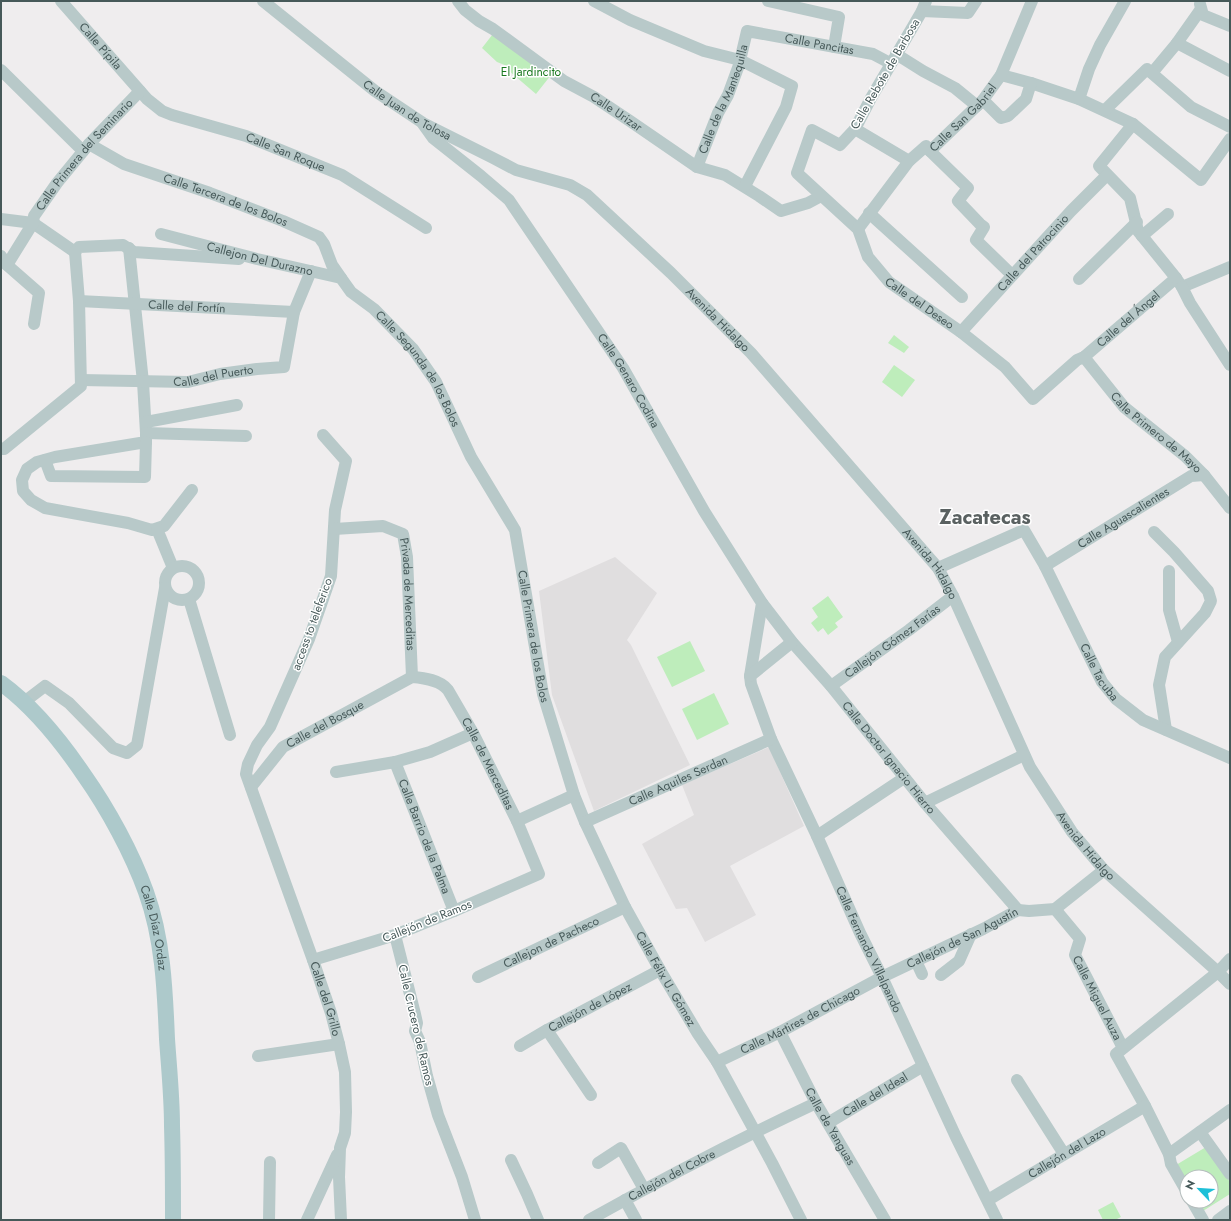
<svg xmlns="http://www.w3.org/2000/svg" width="1231" height="1221" font-family="Jost,sans-serif">
  <style>
    .education { fill: #e0dedf }
    .green { fill: #beedbb }
    .lines { fill: none; stroke-linecap: round; stroke-linejoin: round }
    .minor { stroke: #b8c9c9; stroke-width: 12 }
    .major { stroke: #adc9cb; stroke-width: 16 }
    .labels { text-anchor: middle; dominant-baseline: central; stroke-width: 3; stroke-linejoin: round; paint-order: stroke }
    .street-label { font-size: 12px; fill: #465959; stroke: #fff }
    .park-label { font-size: 12px; fill: #19781f; stroke: #fff }
    .town-label { font-size: 20px; font-weight: bold; fill: #5a6161; stroke: #fff }
  </style>
  <rect width="100%" height="100%" fill="#efedee"/>
  <g class="education">
    <polygon points="615,557 657,593 627,640 631,645 690,765 594,811 552,695 539,591"/>
    <polygon points="769,747 804,826 730,866 756,915 705,942 687,908 676,909 642,844 694,815 682,785"/>
  </g>
  <g class="green">
    <polygon points="496,30 555,70 536,94 508,70 507,66 497,62 482,48"/>
    <polygon points="894,335 909,347 904,353 888,343"/>
    <polygon points="894,365 915,380 902,397 882,382"/>
    <polygon points="828,596 843,617 835,623 838,627 828,635 823,628 818,632 811,623 818,617 812,608"/>
    <polygon points="690,641 705,671 672,687 657,657"/>
    <polygon points="714,693 729,724 697,740 682,709"/>
    <polygon points="1206,1147 1230,1182 1230,1194 1203,1211 1197,1201 1211,1201 1211,1177 1187,1177 1187,1184 1176,1165"/>
    <polygon points="1113,1202 1121,1217 1115,1220 1103,1220 1098,1210"/>
  </g>
  <g class="lines">
    <g class="minor">
      <path id="s1" d="M61 1 147 99 162 111 172 115 246 136 342 175 426 228"/>
      <path id="s2" d="M263 1 375 91 423 123 493 158 516 170 570 185 587 195 671 273 751 353 938 568 953 596 1030 767 1072 832 1104 870 1218 972 1230 984"/>
      <path id="s3" d="M458 1 465 10 479 21 493 29 564 81 594 97 630 121 697 167 725 175 759 196 781 211 808 203 821 196"/>
      <polyline points="594,1 630,20 704,51 740,60 792,86 786,107 745,186"/>
      <polyline points="768,1 839,17 834,47"/>
      <path id="s4" d="M926 1 922 11 871 98 855 129 840 145 812 130 797 173 858 229 868 257 889 282 961 332 1005 367 1033 399 1077 360 1084 357 1176 278 1182 287 1230 267"/>
      <polyline points="1200,4 1203,15 1230,26"/>
      <polyline points="922,11 968,13 976,1"/>
      <polyline points="1177,43 1230,71"/>
      <polyline points="896,54 923,71 955,88 977,106"/>
      <polyline points="1,70 83,151"/>
      <polyline points="1152,73 1177,43 1201,9"/>
      <polyline points="1001,75 1031,83 1079,99 1133,124 1201,180 1230,139"/>
      <polyline points="1079,99 1089,69 1100,45 1125,1"/>
      <polyline points="983,100 1001,118 1008,116 1026,99 1031,83"/>
      <polyline points="1105,110 1147,69 1191,107 1230,127"/>
      <path id="s5" d="M423 124 433 138 481 176 509 200 623 368 704 511 762 603 750 676 751 684 771 739 817 836 860 933 882 977 956 1137 997 1220"/>
      <polyline points="1133,124 1099,166 1130,198 1138,231 1176,278"/>
      <polyline points="855,129 909,161"/>
      <path id="s6" d="M89 144 124 164 210 193 283 221 319 237 324 244 332 265 341 278"/>
      <polyline points="930,151 968,188 958,201 980,224 984,227 976,240 1012,275"/>
      <path id="s7" d="M697 167 718 113 728 95 739 65 747 31 873 54 890 63"/>
      <polyline points="869,213 962,297"/>
      <polyline points="1,219 33,223 75,252"/>
      <path id="s8" d="M858 229 909 161 926 146 930 151 983 100 1001 75 1032 1"/>
      <path id="s9" d="M161 234 257 259 341 278 351 292 374 309 413 349 436 382 471 457 515 530 543 694 574 795 585 822 625 907 660 970 698 1034 717 1062 772 1163 801 1220"/>
      <polyline points="1142,236 1168,214"/>
      <polyline points="129,248 143,382 146,433 146,442 55,457 37,462 27,469 22,480 23,491 31,500 45,508 128,523 152,530 164,526 192,490"/>
      <polyline points="75,252 79,247 123,245 134,252 239,259"/>
      <polyline points="1,256 7,265 39,293 34,324"/>
      <path id="s10" d="M7 265 33 223 34 216 57 183 89 144 140 91"/>
      <polyline points="1079,279 1137,222"/>
      <polyline points="1182,287 1190,303 1230,365"/>
      <path id="s11" d="M79 301 294 312"/>
      <path id="s12" d="M961 332 1071 211 1107 175"/>
      <path id="s13" d="M1084 357 1124 407 1185 456 1204 475 1230 508"/>
      <path id="s14" d="M81 380 188 382 220 374 257 369 284 367 294 312 311 271"/>
      <polyline points="146,422 237,405"/>
      <polyline points="146,433 246,436"/>
      <path id="s15" d="M323 435 346 461 335 510 331 576 309 639 270 727 257 745 248 764 246 774 313 960 331 1013 339 1044 345 1072 346 1112 345 1133 340 1148 339 1177 341 1220"/>
      <polyline points="1,449 4,449 81,386 79,301 75,252"/>
      <polyline points="45,460 51,476 145,477 146,442"/>
      <polyline points="157,529 173,568"/>
      <path id="s16" d="M334 529 383 526 403 534 407 557 412 677"/>
      <polyline points="1154,532 1174,552 1208,591 1211,601 1205,613 1165,657 1159,685 1166,730"/>
      <circle cx="182" cy="583" r="17"/>
      <path id="s17" d="M1045 566 1191 476 1204 475"/>
      <path id="s18" d="M938 568 1024 530 1045 566 1102 682 1116 699 1143 720 1230 758"/>
      <polyline points="1169,571 1169,610 1178,642"/>
      <polyline points="189,599 230,735"/>
      <path id="s19" d="M762 603 792 642 831 686 925 803 1018 910"/>
      <polyline points="750,676 792,642"/>
      <path id="s20" d="M831 686 909 630 953 596"/>
      <polyline points="24,702 45,686 69,703 113,748 127,753 137,745 165,588"/>
      <path id="s21" d="M395 762 454 911"/>
      <polyline points="336,772 395,762 430,752 473,733"/>
      <path id="s22" d="M251 787 283 747 412 677C425 678 440 680 448 690L473 733 517 821 539 874 454 911 395 935 313 960"/>
      <polyline points="925,803 1024,755"/>
      <polyline points="517,821 574,795"/>
      <path id="s23" d="M585 822 771 739"/>
      <polyline points="817,836 904,778"/>
      <path id="s24" d="M1055 909 1080 939 1075 955 1123 1048"/>
      <polyline points="395,935 415,1014 417,1023 415,1031 420,1042 427,1076 438,1115 462,1177 475,1220"/>
      <polyline points="916,961 922,974"/>
      <polyline points="941,975 959,961 971,934"/>
      <path id="s25" d="M478 977 625 907"/>
      <polyline points="547,1030 591,1095"/>
      <path id="s26" d="M780 1032 816 1103 885 1220"/>
      <path id="s27" d="M520 1046 547 1030 660 970"/>
      <polyline points="258,1056 339,1044"/>
      <path id="s28" d="M717 1062 780 1032 882 977 983 929 1018 910 1029 911 1055 909 1104 870"/>
      <polyline points="1017,1080 1064,1154"/>
      <path id="s29" d="M828 1123 923 1066"/>
      <polyline points="1200,1132 1230,1174"/>
      <polyline points="1169,1154 1230,1110"/>
      <polyline points="511,1160 527,1194 538,1220"/>
      <polyline points="598,1163 621,1148 644,1189"/>
      <polyline points="1187,1192 1171,1164 1169,1154 1145,1106 1116,1054 1218,972 1230,959"/>
      <polyline points="625,1200 636,1220"/>
      <path id="s30" d="M988 1200 1145 1106"/>
      <polyline points="1192,1201 1203,1220"/>
      <polyline points="269,1220 270,1162"/>
      <polyline points="307,1220 337,1155"/>
      <path id="s31" d="M589 1220C664 1178 739 1139 816 1103"/>
      <polyline points="1218,1220 1230,1211"/>
    </g>
    <path class="major" id="s32" d="M1 683C34 707 61 741 84 775 108 809 132 853 146 892 163 939 165 990 167 1039 169 1068 172 1097 172 1126 173 1157 173 1189 173 1220"/>
  </g>
  <g class="labels">
    <g class="street-label">
      <text stroke="none"><textPath href="#s7" startOffset="219">Calle Pancitas</textPath></text>
      <text stroke="none"><textPath href="#s1" startOffset="60">Calle Pípila</textPath></text>
      <text transform="translate(885 74) rotate(-60)">Calle Rebote de Barbosa</text>
      <text stroke="none"><textPath href="#s7" startOffset="73">Calle de la Mantequilla</textPath></text>
      <text stroke="none"><textPath href="#s2" startOffset="181">Calle Juan de Tolosa</textPath></text>
      <text stroke="none"><textPath href="#s3" startOffset="194">Calle Urizar</textPath></text>
      <text stroke="none"><textPath href="#s8" startOffset="161">Calle San Gabriel</textPath></text>
      <text stroke="none"><textPath href="#s1" startOffset="280">Calle San Roque</textPath></text>
      <text stroke="none"><textPath href="#s10" startOffset="136">Calle Primera del Seminario</textPath></text>
      <text stroke="none"><textPath href="#s6" startOffset="148">Calle Tercera de los Bolos</textPath></text>
      <text stroke="none"><textPath href="#s12" startOffset="107">Calle del Patrocinio</textPath></text>
      <text stroke="none"><textPath href="#s9" startOffset="102">Callejon Del Durazno</textPath></text>
      <text stroke="none"><textPath href="#s4" startOffset="428">Calle del Deseo</textPath></text>
      <text stroke="none"><textPath href="#s11" startOffset="108">Calle del Fortín</textPath></text>
      <text stroke="none"><textPath href="#s4" startOffset="702">Calle del Ángel</textPath></text>
      <text stroke="none"><textPath href="#s2" startOffset="562">Avenida Hidalgo</textPath></text>
      <text stroke="none"><textPath href="#s9" startOffset="306">Calle Segunda de los Bolos</textPath></text>
      <text stroke="none"><textPath href="#s14" startOffset="133">Calle del Puerto</textPath></text>
      <text stroke="none"><textPath href="#s5" startOffset="332">Calle Genaro Codina</textPath></text>
      <text stroke="none"><textPath href="#s13" startOffset="105">Calle Primero de Mayo</textPath></text>
      <text stroke="none"><textPath href="#s17" startOffset="92">Calle Aguascalientes</textPath></text>
      <text stroke="none"><textPath href="#s2" startOffset="886">Avenida Hidalgo</textPath></text>
      <text stroke="none"><textPath href="#s16" startOffset="131">Privada de Merceditas</textPath></text>
      <text transform="translate(312 624) rotate(-70)">access to teleferico</text>
      <text stroke="none"><textPath href="#s9" startOffset="603">Calle Primera de los Bolos</textPath></text>
      <text stroke="none"><textPath href="#s20" startOffset="76">Callejón Gómez Farías</textPath></text>
      <text stroke="none"><textPath href="#s18" startOffset="255">Calle Tacuba</textPath></text>
      <text stroke="none"><textPath href="#s22" startOffset="99">Calle del Bosque</textPath></text>
      <text stroke="none"><textPath href="#s19" startOffset="200">Calle Doctor Ignacio Hierro</textPath></text>
      <text stroke="none"><textPath href="#s22" startOffset="321">Calle de Merceditas</textPath></text>
      <text stroke="none"><textPath href="#s23" startOffset="102">Calle Aquiles Serdan</textPath></text>
      <text stroke="none"><textPath href="#s21" startOffset="80">Calle Barrio de la Palma</textPath></text>
      <text stroke="none"><textPath href="#s2" startOffset="1210">Avenida Hidalgo</textPath></text>
      <text transform="translate(427 921) rotate(-22)">Callejón de Ramos</text>
      <text stroke="none"><textPath href="#s32" startOffset="294">Calle Díaz Ordaz</textPath></text>
      <text stroke="none"><textPath href="#s28" startOffset="275">Callejón de San Agustín</textPath></text>
      <text stroke="none"><textPath href="#s25" startOffset="81">Callejon de Pacheco</textPath></text>
      <text stroke="none"><textPath href="#s5" startOffset="964">Calle Fernando Villalpando</textPath></text>
      <text stroke="none"><textPath href="#s9" startOffset="973">Calle Félix U. Gómez</textPath></text>
      <text stroke="none"><textPath href="#s24" startOffset="104">Calle Miguel Auza</textPath></text>
      <text stroke="none"><textPath href="#s15" startOffset="606">Calle del Grillo</textPath></text>
      <text stroke="none"><textPath href="#s27" startOffset="80">Callejón de López</textPath></text>
      <text stroke="none"><textPath href="#s28" startOffset="93">Calle Mártires de Chicago</textPath></text>
      <text transform="translate(416 1025) rotate(77)">Calle Crucero de Ramos</text>
      <text stroke="none"><textPath href="#s29" startOffset="55">Calle del Ideal</textPath></text>
      <text stroke="none"><textPath href="#s26" startOffset="107">Calle de Yanguas</textPath></text>
      <text stroke="none"><textPath href="#s30" startOffset="92">Callejón del Lazo</textPath></text>
      <text stroke="none"><textPath href="#s31" startOffset="94">Callejón del Cobre</textPath></text>
    </g>
    <g class="park-label">
      <text x="531" y="72">El Jardincito</text>
    </g>
    <g class="town-label">
      <text x="985" y="517">Zacatecas</text>
    </g>
  </g>
  <rect width="1231" height="1221" fill="none" stroke="#465959" stroke-width="4"/>
  <g transform="translate(1199 1189) rotate(295)"><circle r="19" fill="#ffffff" stroke="#b5bdbd"/>
  <path d="M0-3L7 15L0 10L-7 15Z" fill="#1ec0d8"/>
  <text y="-6" font-size="11" font-weight="bold" text-anchor="middle" fill="#465959">N</text>
  </g>
</svg>
